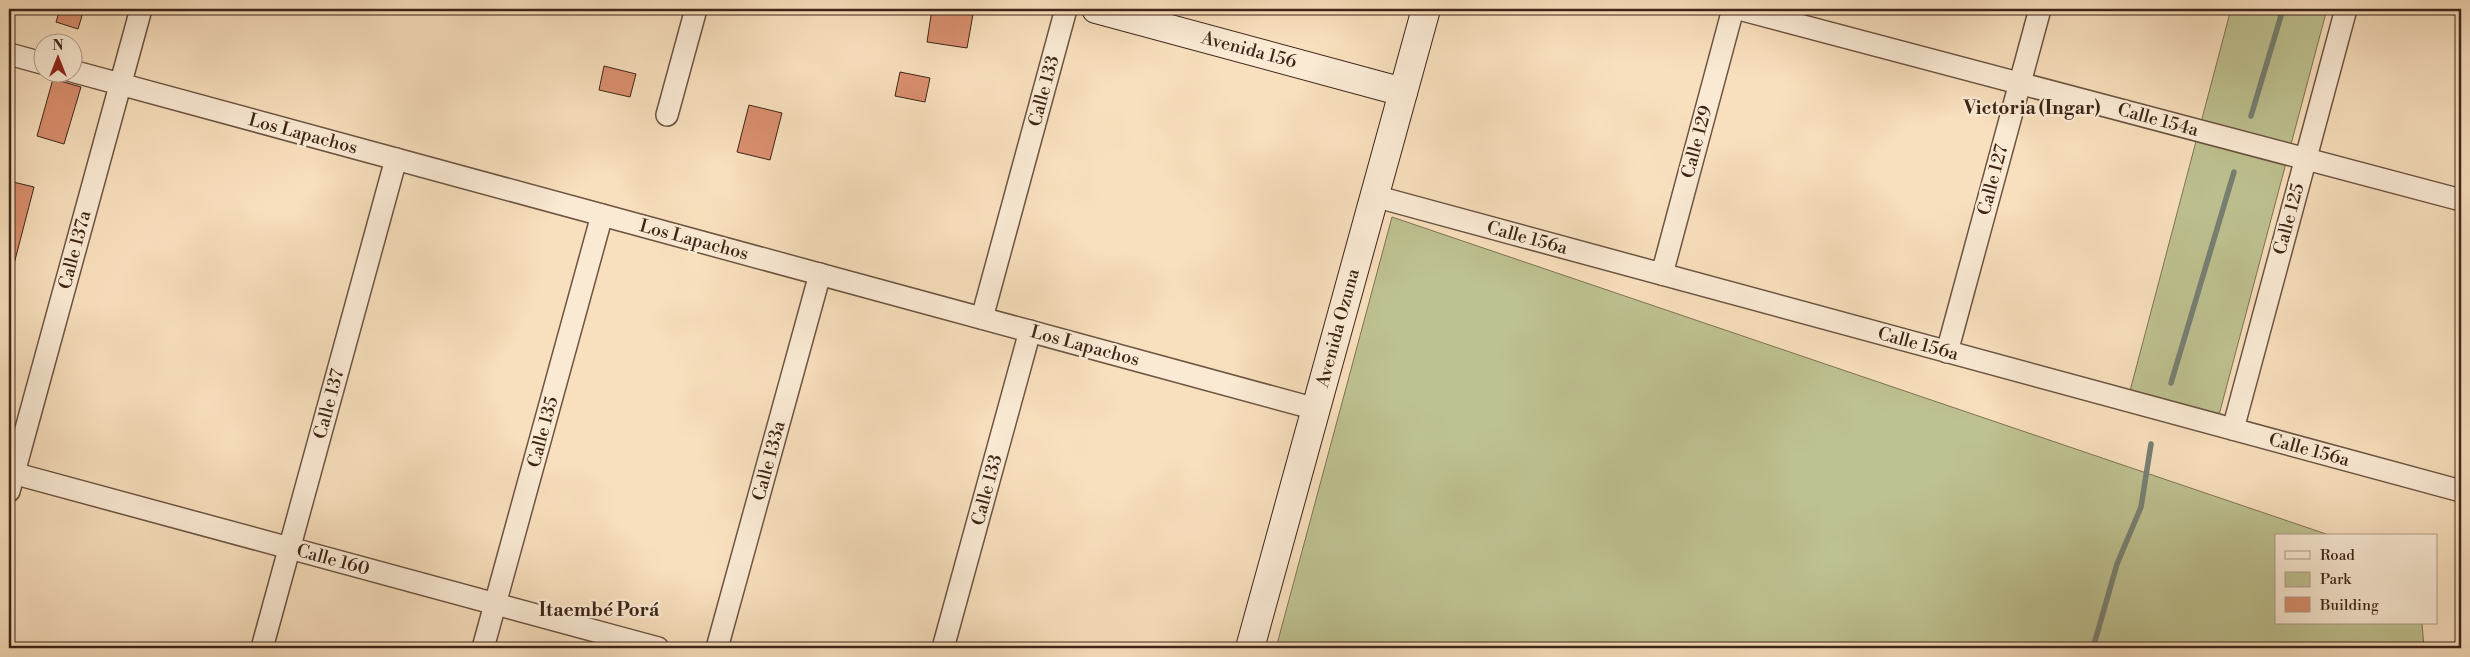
<svg xmlns="http://www.w3.org/2000/svg" width="2470" height="657" font-family="'Libre Bodoni',serif">
  <style>
    .green { fill: #bec190; stroke: #7e7354 }
    .lines { fill: none; stroke-linecap: round; stroke-linejoin: round }
    .stream { stroke: #778073; stroke-width: 5.5 }
    .building { fill: #da8f6e; stroke: #3e2518 }
    .minor-casing { stroke: #6c5441; stroke-width: 24 }
    .secondary-casing { stroke: #3e2518; stroke-width: 30 }
    .minor { stroke: #faead4; stroke-width: 21 }
    .secondary { stroke: #faead4; stroke-width: 28 }
    .labels { text-anchor: middle; dominant-baseline: central; stroke-width: 4.5; stroke-linejoin: round; paint-order: stroke }
    .street-label { font-size: 18px; fill: #3e2518; stroke: #faead4 }
    .neighbourhood-label { font-size: 19px; font-weight: bold; fill: #3e2518; stroke: #faead4 }
  </style>
  <rect width="100%" height="100%" fill="#f8dfbd"/>
  <filter id="stains"><feTurbulence type="fractalNoise" baseFrequency=".004" numOctaves="4"/><feColorMatrix values="0 0 0 0 .2 0 0 0 0 .09 0 0 0 0 .02 0 0 0 .5 -.17"/></filter>
  <radialGradient id="worn" r=".72"><stop offset=".6" stop-color="#630" stop-opacity="0"/><stop offset="1" stop-color="#630" stop-opacity=".3"/></radialGradient>
  <g class="green">
    <polygon points="2231,9 2327,9 2219,415 2130,391"/>
    <polygon points="1392,217 2332,536 2276,536 2276,623 2422,623 2424,648 1276,648"/>
  </g>
  <g class="lines">
    <g class="stream">
      <polyline points="2251,116 2283,9"/>
      <polyline points="2171,383 2234,172"/>
      <polyline points="2093,648 2117,564 2141,507 2151,444"/>
    </g>
  </g>
  <g class="building">
    <polygon points="60,9 84,9 78,29 56,22"/>
    <polygon points="932,9 973,14 967,48 927,42"/>
    <polygon points="604,66 636,74 630,97 599,90"/>
    <polygon points="900,72 930,78 925,102 895,96"/>
    <polygon points="53,79 81,87 64,144 37,136"/>
    <polygon points="749,105 782,113 770,160 737,152"/>
    <polygon points="9,181 34,187 14,264 9,263"/>
  </g>
  <g class="lines">
    <g class="minor-casing">
      <g id="minor">
        <polyline points="1739,9 2461,200"/>
        <polyline points="9,54 42,63"/>
        <polyline points="72,71 1316,409"/>
        <polyline points="667,115 696,9"/>
        <polyline points="1374,196 2461,491"/>
        <polyline points="1662,274 1733,9"/>
        <polyline points="982,318 1066,9"/>
        <polyline points="1947,352 2040,9"/>
        <polyline points="2233,429 2346,9"/>
        <polyline points="9,472 658,648"/>
        <polyline points="9,491 141,9"/>
        <polyline points="262,648 396,159"/>
        <polyline points="483,648 602,215"/>
        <polyline points="717,648 820,274"/>
        <polyline points="943,648 1030,331"/>
      </g>
    </g>
    <g class="secondary-casing">
      <g id="secondary">
        <polyline points="1096,9 1403,92"/>
        <polyline points="1250,648 1426,9"/>
      </g>
    </g>
    <use href="#minor" class="minor"/>
    <use href="#secondary" class="secondary"/>
  </g>
  <g class="labels">
    <g class="street-label">
      <text transform="translate(1249 50) rotate(15)">Avenida 156</text>
      <text transform="translate(1044 91) rotate(-75)">Calle 133</text>
      <text transform="translate(2158 120) rotate(15)">Calle 154a</text>
      <text transform="translate(303 134) rotate(15)">Los Lapachos</text>
      <text transform="translate(1697 142) rotate(-75)">Calle 129</text>
      <text transform="translate(1993 180) rotate(-75)">Calle 127</text>
      <text transform="translate(2289 219) rotate(-75)">Calle 125</text>
      <text transform="translate(1527 238) rotate(15)">Calle 156a</text>
      <text transform="translate(694 240) rotate(15)">Los Lapachos</text>
      <text transform="translate(75 250) rotate(-75)">Calle 137a</text>
      <text transform="translate(1338 328) rotate(-75)">Avenida Ozuna</text>
      <text transform="translate(1918 344) rotate(15)">Calle 156a</text>
      <text transform="translate(1085 346) rotate(15)">Los Lapachos</text>
      <text transform="translate(329 404) rotate(-75)">Calle 137</text>
      <text transform="translate(543 432) rotate(-75)">Calle 135</text>
      <text transform="translate(2309 450) rotate(15)">Calle 156a</text>
      <text transform="translate(769 461) rotate(-75)">Calle 133a</text>
      <text transform="translate(987 490) rotate(-75)">Calle 133</text>
      <text transform="translate(333 560) rotate(15)">Calle 160</text>
    </g>
    <g class="neighbourhood-label">
      <text x="2032" y="108">Victoria (Ingar)</text>
      <text x="599" y="610">Itaembé Porá</text>
    </g>
  </g>
  <rect width="2470" height="657" fill="none" stroke="#f8dfbd" stroke-width="30"/>
  <rect x="10" y="10" width="2450" height="637" fill="none" stroke="#3e2518" stroke-width="2.5"/>
  <rect x="15" y="15" width="2440" height="627" fill="none" stroke="#3e2518"/>
  <rect x="2275" y="534" width="162" height="90" fill="#faead4" stroke="#af9b89"/>
  <rect x="2285" y="551" width="25" height="8" fill="#faead4" stroke="#af9b89"/>
  <text x="2320" y="560" font-size="15" fill="#3e2518">Road</text>
  <rect x="2285" y="572" width="25" height="15" fill="#bec190" stroke="#af9b89"/>
  <text x="2320" y="584" font-size="15" fill="#3e2518">Park</text>
  <rect x="2285" y="597" width="25" height="15" fill="#da8f6e" stroke="#af9b89"/>
  <text x="2320" y="610" font-size="15" fill="#3e2518">Building</text>
  <g transform="translate(58 58)"><circle r="24" fill="#faead4" stroke="#af9b89"/>
  <path d="M0-4L9 19L0 12L-9 19Z" fill="#8f2418"/>
  <text y="-8" font-size="14" font-weight="bold" text-anchor="middle" fill="#3e2518">N</text>
  </g>
  <rect width="100%" height="100%" filter="url(#stains)"/>
  <rect width="100%" height="100%" fill="url(#worn)"/>
</svg>
